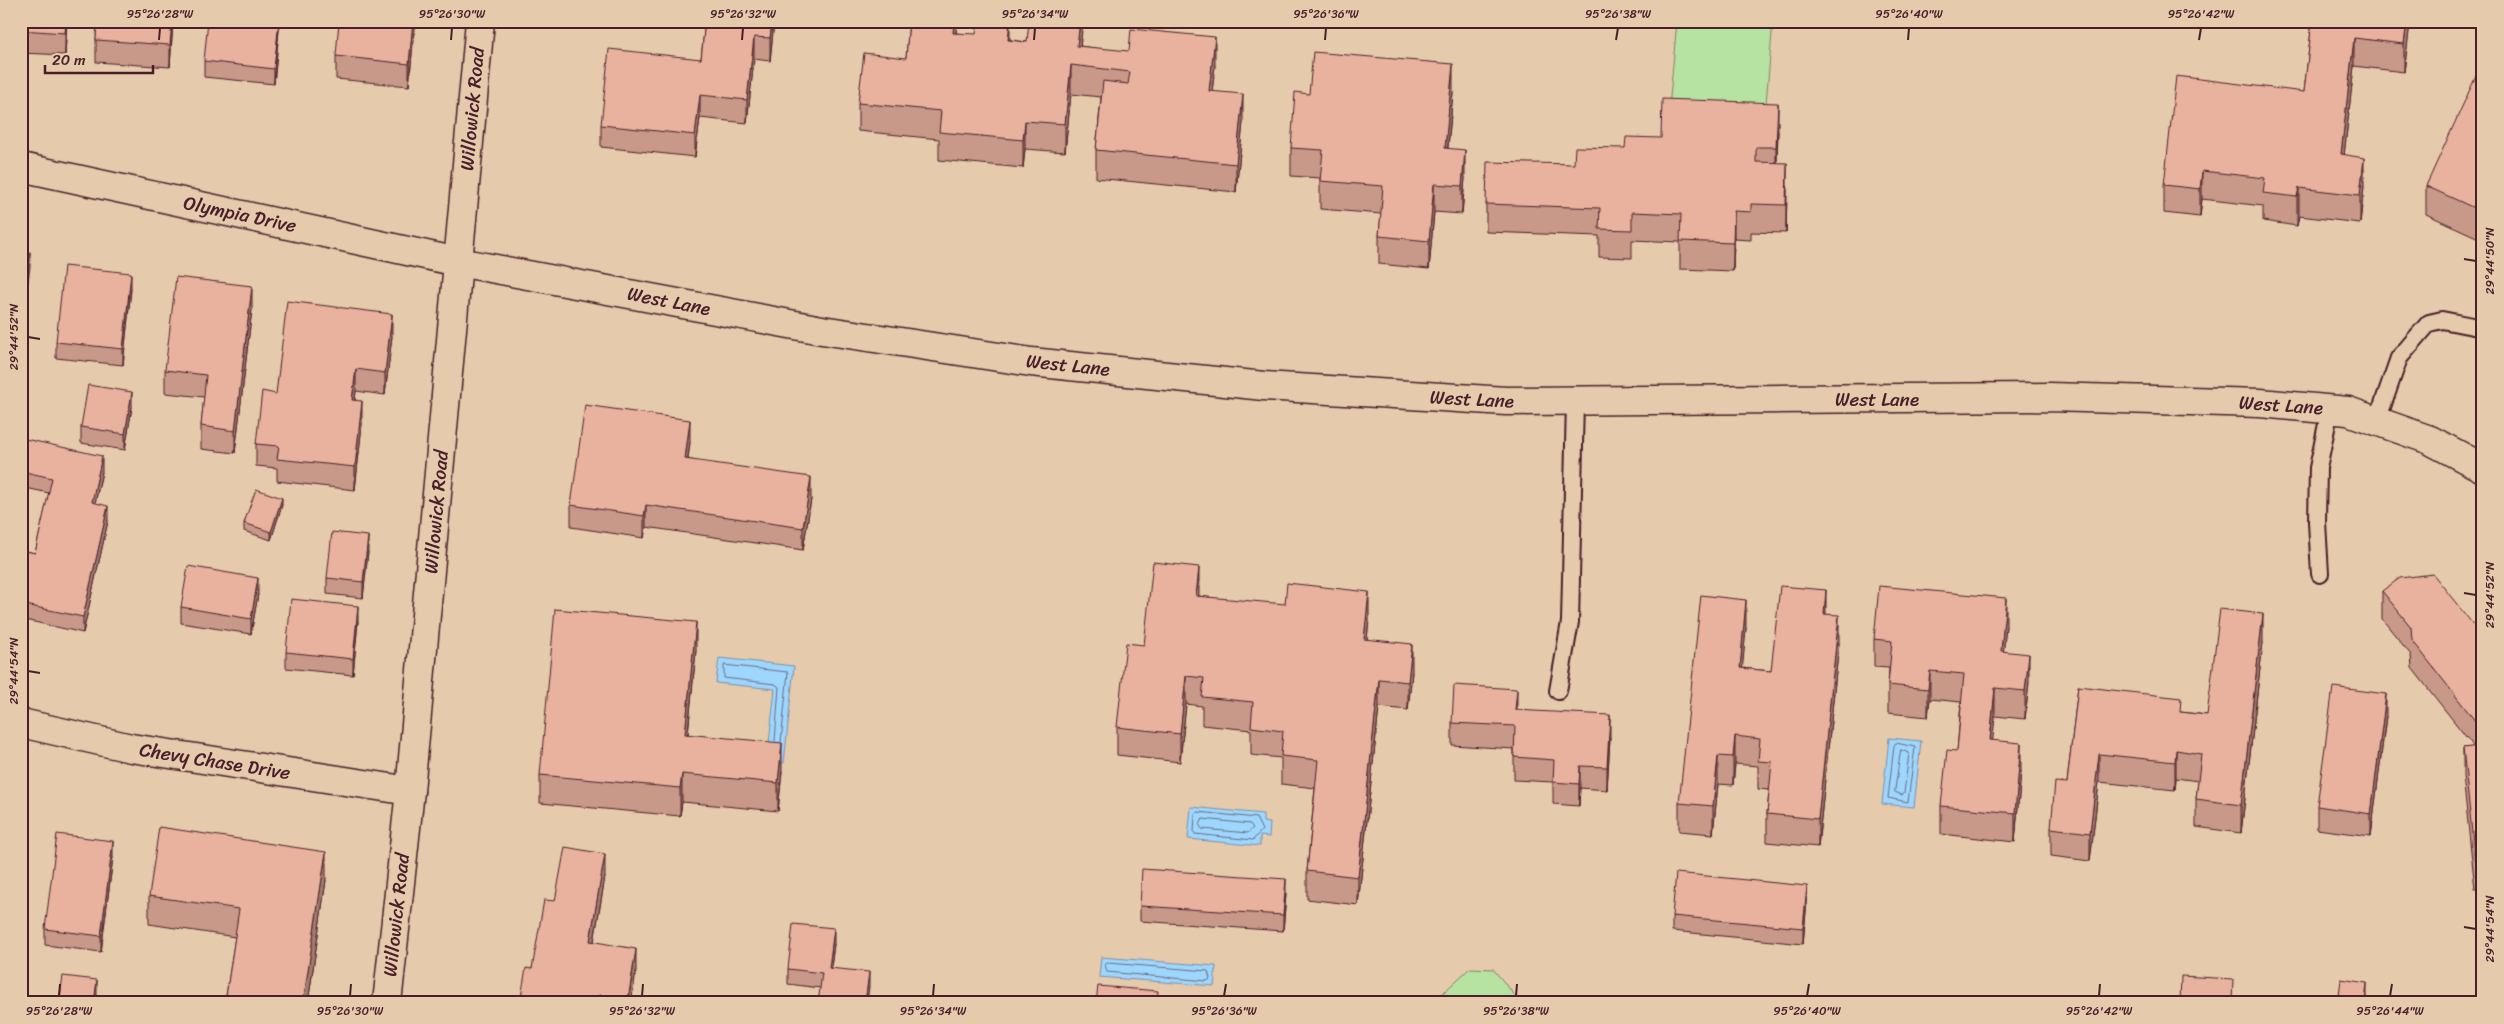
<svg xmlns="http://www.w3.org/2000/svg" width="2504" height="1024" font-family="Sriracha,sans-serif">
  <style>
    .green { fill: #b6e3a1; stroke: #808166 }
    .water { fill: #9ed7fe; stroke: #7c8daa }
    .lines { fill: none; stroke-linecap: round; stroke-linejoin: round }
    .shore { stroke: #6c697f; stroke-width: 1 }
    .lane-casing { stroke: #4a1f2b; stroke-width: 20 }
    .street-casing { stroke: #4a1f2b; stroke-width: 31 }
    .secondary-casing { stroke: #4a1f2b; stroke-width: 31 }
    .lane { stroke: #e5cbac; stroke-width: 16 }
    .street { stroke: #e5cbac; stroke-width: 28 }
    .secondary { stroke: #e5cbac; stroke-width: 28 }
    .wall { fill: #c89988; stroke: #4a1f2b }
    .shaded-wall { fill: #a37d6f; stroke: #4a1f2b }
    .building { fill: #e9b29e; stroke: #4a1f2b }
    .ticks { fill: none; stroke: #4a1f2b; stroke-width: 2 }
    .labels { text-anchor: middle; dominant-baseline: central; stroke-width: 4.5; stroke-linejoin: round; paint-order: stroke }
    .street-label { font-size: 19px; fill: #4a1f2b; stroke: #e5cbac }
    .neatline { fill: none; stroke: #4a1f2b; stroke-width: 2 }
    .ticks-label { font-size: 12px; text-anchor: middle; fill: #4a1f2b }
  </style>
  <rect width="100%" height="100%" fill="#e5cbac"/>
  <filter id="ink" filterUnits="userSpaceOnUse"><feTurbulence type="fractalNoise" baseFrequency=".02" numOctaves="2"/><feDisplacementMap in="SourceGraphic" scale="10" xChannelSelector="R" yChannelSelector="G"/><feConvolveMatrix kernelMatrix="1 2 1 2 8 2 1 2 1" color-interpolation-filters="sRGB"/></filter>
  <g filter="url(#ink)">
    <g class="green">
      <polygon points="1677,21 1773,21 1764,127 1668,119"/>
      <polygon points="1470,968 1493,969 1521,1003 1432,1003"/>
    </g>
    <g class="water">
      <polygon points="719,658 794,666 784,763 767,761 775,689 716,683"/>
      <polygon points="1889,738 1921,741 1914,807 1882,804"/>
      <polygon points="1191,807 1263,814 1263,822 1270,823 1269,837 1260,836 1260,846 1188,839"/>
      <polygon points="1101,957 1216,966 1214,986 1099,977"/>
    </g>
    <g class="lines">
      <g class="shore">
        <polyline points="775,741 779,687 775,684 724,678 724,665 788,672 781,742"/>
        <polygon points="1896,743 1915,747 1908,802 1888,798 1894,746"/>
        <polygon points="1901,750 1909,753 1904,793 1902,795 1895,792"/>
        <polygon points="1198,812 1256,818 1262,830 1253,840 1195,834 1194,832 1195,815"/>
        <polygon points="1203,819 1250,824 1253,828 1248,833 1202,829 1200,826"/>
        <polygon points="1108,963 1208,971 1210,979 1207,981 1107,972 1105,965"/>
      </g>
      <g class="lane-casing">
        <g id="lane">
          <polyline points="2377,421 2399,358 2429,323 2442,320 2483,328"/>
          <polyline points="2320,574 2317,522 2318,468 2330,409"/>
          <polyline points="1558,691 1570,622 1575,401"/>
        </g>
      </g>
      <g class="street-casing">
        <g id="street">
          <polyline points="21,167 458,262 822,330 1031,362 1264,386 1506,401 2049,397 2260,403 2348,411 2430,440 2483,468"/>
          <polyline points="21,723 131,748 410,791"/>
        </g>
      </g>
      <g class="secondary-casing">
        <polyline id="secondary" points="387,1003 410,791 480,21"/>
      </g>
      <use href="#lane" class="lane"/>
      <use href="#street" class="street"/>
      <use href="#secondary" class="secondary"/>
    </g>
    <g class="wall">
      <polygon points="21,21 67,21 65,55 21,53"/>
      <polygon points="97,21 173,21 170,67 96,62 96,40"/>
      <polygon points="279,21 279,30 274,84 204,77 204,61"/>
      <polygon points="415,21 409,86 336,79 336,56"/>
      <polygon points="705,21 774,21 770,61 754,59 747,123 700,118 695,157 601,147 601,125 701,59"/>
      <polygon points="909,21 957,21 956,33 1027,42 1083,21 1080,46 1215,65 1212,92 1243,122 1236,192 1096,178 1096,150 1101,97 1071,94 1065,152 1025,149 1023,168 939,160 939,139 858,131 858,103 906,58"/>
      <polygon points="2312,21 2410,21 2404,72 2354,66 2344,155 2364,186 2360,223 2299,216 2297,226 2263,221 2263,206 2202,199 2200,217 2164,213 2164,185 2304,92"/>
      <polygon points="2483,79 2483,240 2426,214 2426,186"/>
      <polygon points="1453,92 1448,148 1465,178 1462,214 1434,212 1429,269 1379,264 1379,236 1381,214 1320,209 1320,178 1291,176 1291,148 1309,94"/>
      <polygon points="1778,131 1777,163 1787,191 1786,233 1751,232 1751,240 1734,239 1733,271 1680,269 1680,242 1632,240 1632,258 1599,257 1599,236 1486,232 1486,204 1574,164 1625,148"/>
      <polygon points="131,289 123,365 56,358 56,342"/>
      <polygon points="252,309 235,453 201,449 201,426 204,397 165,393 165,370"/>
      <polygon points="392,336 385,395 356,391 355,400 362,424 355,490 277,481 277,468 256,466 256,444 276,394"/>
      <polygon points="132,407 125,450 81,443 81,427"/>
      <polygon points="21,438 102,472 95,503 108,521 83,633 21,619 21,550 35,553 49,493 21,487"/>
      <polygon points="690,442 688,459 811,499 803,550 646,527 644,538 571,527 571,505"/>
      <polygon points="282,505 271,540 244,531 244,523"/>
      <polygon points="368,552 363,598 327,594 327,578"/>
      <polygon points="2382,591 2483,637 2483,889 2475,889 2463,776 2463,748 2474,747 2412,668 2411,655 2382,619"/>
      <polygon points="258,594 251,634 181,623 181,607"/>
      <polygon points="1199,596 1369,620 1367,639 1412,672 1408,710 1379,707 1358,905 1307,899 1307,871 1315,788 1281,784 1281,758 1251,755 1251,730 1202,725 1202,706 1186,704 1180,762 1117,755 1117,727 1144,645"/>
      <polygon points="1826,614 1839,643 1818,847 1767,842 1767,814 1769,790 1758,789 1758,766 1735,764 1733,785 1718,784 1713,834 1679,831 1679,803 1746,628 1742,668 1771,671"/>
      <polygon points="358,621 353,675 286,668 286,652"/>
      <polygon points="2006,626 2003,651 2029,682 2025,719 1995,716 1992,740 2021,771 2015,842 1941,834 1941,806 1957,751 1961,702 1930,699 1928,717 1888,713 1888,685 1889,668 1874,667 1874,639"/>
      <polygon points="2263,642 2241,833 2196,827 2196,799 2198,781 2176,778 2175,790 2099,782 2090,861 2051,856 2051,828 2067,783 2078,686 2181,712 2207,715"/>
      <polygon points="696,650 688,735 782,771 778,811 682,802 680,816 540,803 540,775"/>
      <polygon points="1517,710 1610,738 1607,790 1580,788 1579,806 1553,804 1553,782 1514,780 1514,749 1452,745 1452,723"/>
      <polygon points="2386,716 2371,836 2317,829 2317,806"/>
      <polygon points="113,857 101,952 45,945 45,929"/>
      <polygon points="605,877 594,942 636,971 631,1003 520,1003 555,901"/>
      <polygon points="326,880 308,1003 225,1003 235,937 149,924 149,896"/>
      <polygon points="1286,894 1283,931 1140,921 1140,906"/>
      <polygon points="1807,901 1803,944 1672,931 1672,916"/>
      <polygon points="834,944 831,968 869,987 820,988 788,984 788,969"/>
    </g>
    <g class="shaded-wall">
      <polygon points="66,21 67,21 65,55 65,33"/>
      <polygon points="172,21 173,21 170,67 170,45"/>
      <polygon points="279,21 279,30 274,84 274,69"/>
      <polygon points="413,21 415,21 409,86 409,64"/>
      <polygon points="772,21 774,21 770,61 770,38"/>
      <polygon points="954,21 957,21 953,61 953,33"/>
      <polygon points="1010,21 1010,48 1008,40"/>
      <polygon points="1080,21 1083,21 1078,66 1077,46"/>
      <polygon points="2407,21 2410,21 2410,24 2404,72 2404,44"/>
      <polygon points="754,37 754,59 747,123 747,100"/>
      <polygon points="1215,37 1215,65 1209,120 1209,91"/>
      <polygon points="2354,38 2354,66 2341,183 2341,154"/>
      <polygon points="1453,64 1453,92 1445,176 1445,148"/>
      <polygon points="1071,65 1071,94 1065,152 1065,124"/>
      <polygon points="1243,94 1243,122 1236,192 1236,164"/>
      <polygon points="700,95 700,118 695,157 695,135"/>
      <polygon points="1778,103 1778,131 1776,176 1776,147"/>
      <polygon points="1025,121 1025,149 1023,168 1023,140"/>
      <polygon points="1465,150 1465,178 1462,214 1462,186"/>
      <polygon points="2364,158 2364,186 2360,223 2360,195"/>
      <polygon points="1787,163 1787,191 1786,233 1786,205"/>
      <polygon points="2202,171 2202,199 2200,217 2200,189"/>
      <polygon points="1434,184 1434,212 1429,269 1429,241"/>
      <polygon points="2299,188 2299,216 2297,226 2297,197"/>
      <polygon points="1734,211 1734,239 1733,271 1733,243"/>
      <polygon points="30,252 30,267 21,330 21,314"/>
      <polygon points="131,273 131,289 123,365 123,349"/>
      <polygon points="252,286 252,309 235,453 235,431"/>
      <polygon points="392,314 392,336 385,395 385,373"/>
      <polygon points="356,369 356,391 352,422 352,400"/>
      <polygon points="132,392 132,407 125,450 125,434"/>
      <polygon points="362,401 362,424 355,490 355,467"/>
      <polygon points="690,420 690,442 685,481 685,459"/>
      <polygon points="102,456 102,472 92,517 92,502"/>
      <polygon points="811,477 811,499 803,550 803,528"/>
      <polygon points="282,498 282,505 271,540 271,532"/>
      <polygon points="646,505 646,527 644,538 644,516"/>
      <polygon points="108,506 108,521 83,633 83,617"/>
      <polygon points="368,536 368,552 363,598 363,582"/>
      <polygon points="1199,567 1199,595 1196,624 1196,596"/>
      <polygon points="258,578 258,594 251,634 251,619"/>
      <polygon points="1826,590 1826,618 1824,614"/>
      <polygon points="1369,592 1369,620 1364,667 1364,639"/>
      <polygon points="2006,598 2006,626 2001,679 2001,651"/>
      <polygon points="1746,600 1746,628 1740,696 1740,668"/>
      <polygon points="358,606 358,621 353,675 353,659"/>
      <polygon points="2263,614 2263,642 2241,833 2241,805"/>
      <polygon points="1839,615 1839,643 1818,847 1818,819"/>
      <polygon points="696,622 696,650 685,762 685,734"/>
      <polygon points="1412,644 1412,672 1408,710 1408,682"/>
      <polygon points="2029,654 2029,682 2025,719 2025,691"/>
      <polygon points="1930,671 1930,699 1928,717 1928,689"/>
      <polygon points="1186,676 1186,704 1180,762 1180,734"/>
      <polygon points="1379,679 1379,707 1358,905 1358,877"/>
      <polygon points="1995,688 1995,716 1990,768 1990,740"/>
      <polygon points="1517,689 1517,712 1515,710"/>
      <polygon points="2386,694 2386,716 2371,836 2371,814"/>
      <polygon points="1610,715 1610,738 1607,790 1607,767"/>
      <polygon points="1735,736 1735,764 1733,785 1733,757"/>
      <polygon points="782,743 782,771 778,811 778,783"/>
      <polygon points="2021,743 2021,771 2015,842 2015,813"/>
      <polygon points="2176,750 2176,778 2175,790 2175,762"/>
      <polygon points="2099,754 2099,782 2090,861 2090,833"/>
      <polygon points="1718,756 1718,784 1713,834 1713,806"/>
      <polygon points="1580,766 1580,788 1579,806 1579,784"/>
      <polygon points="682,774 682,802 680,816 680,788"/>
      <polygon points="113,841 113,857 101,952 101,936"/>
      <polygon points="326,852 326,880 308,1003 303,1003"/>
      <polygon points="605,854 605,877 590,964 590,941"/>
      <polygon points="1286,879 1286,894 1283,931 1283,915"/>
      <polygon points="1807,886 1807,901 1803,944 1803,928"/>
      <polygon points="834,928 834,944 829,983 829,968"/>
      <polygon points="636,949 636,971 631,1003 628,1003"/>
      <polygon points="869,972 869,987 867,1003 865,1003"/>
      <polygon points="97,980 97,996 96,1003 94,1003"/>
      <polygon points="2367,983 2367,1003 2365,1003"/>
    </g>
    <g class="building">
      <polygon points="21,21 66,21 65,33 21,30"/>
      <polygon points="97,21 172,21 170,45 96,40"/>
      <polygon points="208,21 279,21 274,69 204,61"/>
      <polygon points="339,21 413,21 409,64 336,56"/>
      <polygon points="705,21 772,21 770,38 754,37 747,100 700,95 695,135 601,125 609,49 701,59"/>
      <polygon points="909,21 954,21 953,33 976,34 978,21 1010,21 1008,40 1027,42 1029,21 1080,21 1077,46 1129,51 1131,29 1215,37 1209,91 1243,94 1236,164 1096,150 1103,81 1128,84 1130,72 1071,65 1065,124 1025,121 1023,140 939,132 941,111 858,103 864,53 906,58"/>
      <polygon points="2312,21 2407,21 2404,44 2354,38 2341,154 2364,158 2360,195 2299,188 2297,197 2263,193 2265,178 2202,171 2200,189 2164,185 2176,76 2304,92"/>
      <polygon points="1313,52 1453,64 1445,148 1465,150 1462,186 1434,184 1429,241 1379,236 1383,186 1320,181 1323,150 1291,148 1295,92 1309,94"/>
      <polygon points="2476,76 2483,79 2483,212 2426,186"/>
      <polygon points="1662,99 1778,103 1776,147 1756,147 1756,162 1787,163 1786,205 1751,204 1751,212 1734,211 1733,243 1680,241 1681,214 1632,212 1632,230 1599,229 1600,208 1486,204 1487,162 1574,164 1575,147 1625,148 1626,137 1661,138"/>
      <polygon points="21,251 30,252 21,314"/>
      <polygon points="64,266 131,273 123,349 56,342"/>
      <polygon points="176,277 252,286 235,431 201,426 206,375 165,370"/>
      <polygon points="287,301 392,314 385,373 356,369 352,400 362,401 355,467 277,459 279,446 256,444 262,391 276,394"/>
      <polygon points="88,385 132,392 125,434 81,427"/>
      <polygon points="585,405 690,420 685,459 811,477 803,528 646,505 644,516 571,505"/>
      <polygon points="21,438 102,456 92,502 108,506 83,617 21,604 21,550 35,553 52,478 21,471"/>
      <polygon points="256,489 282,498 271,532 244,523"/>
      <polygon points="332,532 368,536 363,582 327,578"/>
      <polygon points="1153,562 1199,567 1196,596 1285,604 1287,583 1369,592 1364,639 1412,644 1408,682 1379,679 1358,877 1307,871 1318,760 1281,756 1283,731 1251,727 1253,702 1202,697 1204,678 1186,676 1180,734 1117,727 1126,643 1144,645"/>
      <polygon points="188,566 258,578 251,619 181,607"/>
      <polygon points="2433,574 2483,637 2483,860 2475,861 2463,748 2479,746 2476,722 2412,640 2411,627 2382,591 2400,578"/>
      <polygon points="1780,586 1826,590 1824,614 1839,615 1818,819 1767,814 1772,762 1758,761 1760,739 1735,736 1733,757 1718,756 1713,806 1679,803 1701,595 1746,600 1740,668 1771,671"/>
      <polygon points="1879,586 2006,598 2001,651 2029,654 2025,691 1995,688 1990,740 2021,743 2015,813 1941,806 1947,750 1957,751 1964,674 1930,671 1928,689 1888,685 1892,641 1874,639"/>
      <polygon points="291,599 358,606 353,659 286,652"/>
      <polygon points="555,609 696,622 685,734 782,743 778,783 682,774 680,788 540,775"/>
      <polygon points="2220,609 2263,614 2241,805 2196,799 2201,754 2176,750 2175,762 2099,754 2090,833 2051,828 2055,782 2067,783 2078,686 2181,698 2180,712 2207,715"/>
      <polygon points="1454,685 1517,689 1515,710 1610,715 1607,767 1580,766 1579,784 1553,782 1554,760 1514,757 1515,726 1452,723"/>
      <polygon points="2333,687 2386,694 2371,814 2317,806"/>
      <polygon points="159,827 326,852 303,1003 225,1003 239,909 149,896"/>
      <polygon points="57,834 113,841 101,936 45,929"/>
      <polygon points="565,847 605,854 590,941 636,949 628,1000 600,995 599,1003 520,1003 526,968 532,969 544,900 555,901"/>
      <polygon points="1142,869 1286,879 1283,915 1140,906"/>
      <polygon points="1676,873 1807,886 1803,928 1672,916"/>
      <polygon points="793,924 834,928 829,968 869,972 865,1003 818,1003 822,973 788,969"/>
      <polygon points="63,976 97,980 94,1003 59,1003"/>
      <polygon points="2181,976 2233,979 2232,1003 2180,1003"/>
      <polygon points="2341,979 2367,983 2365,1003 2338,1003"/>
      <polygon points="1098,986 1158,991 1157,1003 1096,1003"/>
    </g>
  </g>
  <path class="ticks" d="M159 40 160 28M451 40 452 28M742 40 743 28M1034 40 1035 28M1325 40 1326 28M1616 40 1618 28M1908 40 1909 28M2199 40 2201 28M2464 259 2476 261M28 337 40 339M2464 593 2476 595M28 671 40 673M2464 927 2476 929M59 996 60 984M350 996 351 984M642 996 643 984M933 996 934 984M1224 996 1226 984M1516 996 1517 984M1807 996 1809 984M2099 996 2100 984M2390 996 2392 984"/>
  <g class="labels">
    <g class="street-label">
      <text transform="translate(472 109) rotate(-85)">Willowick Road</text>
      <text transform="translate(240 214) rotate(12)">Olympia Drive</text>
      <text transform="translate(669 301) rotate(11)">West Lane</text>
      <text transform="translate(1068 365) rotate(6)">West Lane</text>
      <text transform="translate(1472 399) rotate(3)">West Lane</text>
      <text x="1877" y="399">West Lane</text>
      <text transform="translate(2281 405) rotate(4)">West Lane</text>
      <text transform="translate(436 512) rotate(-85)">Willowick Road</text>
      <text transform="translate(215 761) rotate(9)">Chevy Chase Drive</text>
      <text transform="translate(396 915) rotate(-84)">Willowick Road</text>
    </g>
  </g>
  <rect width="2504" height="1024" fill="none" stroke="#e5cbac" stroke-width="55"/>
  <path d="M45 65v8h108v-8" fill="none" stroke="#4a1f2b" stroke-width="2.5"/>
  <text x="52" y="65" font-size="15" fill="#4a1f2b" stroke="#e5cbac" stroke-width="4" paint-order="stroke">20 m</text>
  <rect x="28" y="28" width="2448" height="968" class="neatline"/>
  <g class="ticks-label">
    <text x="160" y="18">95°26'28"W</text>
    <text x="452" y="18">95°26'30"W</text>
    <text x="743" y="18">95°26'32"W</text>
    <text x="1035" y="18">95°26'34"W</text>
    <text x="1326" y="18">95°26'36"W</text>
    <text x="1618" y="18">95°26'38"W</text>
    <text x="1909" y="18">95°26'40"W</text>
    <text x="2201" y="18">95°26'42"W</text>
    <text transform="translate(2490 261) rotate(-90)" y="4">29°44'50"N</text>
    <text transform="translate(14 337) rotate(-90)" y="4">29°44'52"N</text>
    <text transform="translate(2490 595) rotate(-90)" y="4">29°44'52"N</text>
    <text transform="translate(14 671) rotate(-90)" y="4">29°44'54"N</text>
    <text transform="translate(2490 929) rotate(-90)" y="4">29°44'54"N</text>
    <text x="59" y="1015">95°26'28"W</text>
    <text x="350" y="1015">95°26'30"W</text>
    <text x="642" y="1015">95°26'32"W</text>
    <text x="933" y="1015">95°26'34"W</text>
    <text x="1224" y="1015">95°26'36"W</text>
    <text x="1516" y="1015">95°26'38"W</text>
    <text x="1807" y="1015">95°26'40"W</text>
    <text x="2099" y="1015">95°26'42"W</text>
    <text x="2390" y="1015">95°26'44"W</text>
  </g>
</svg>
